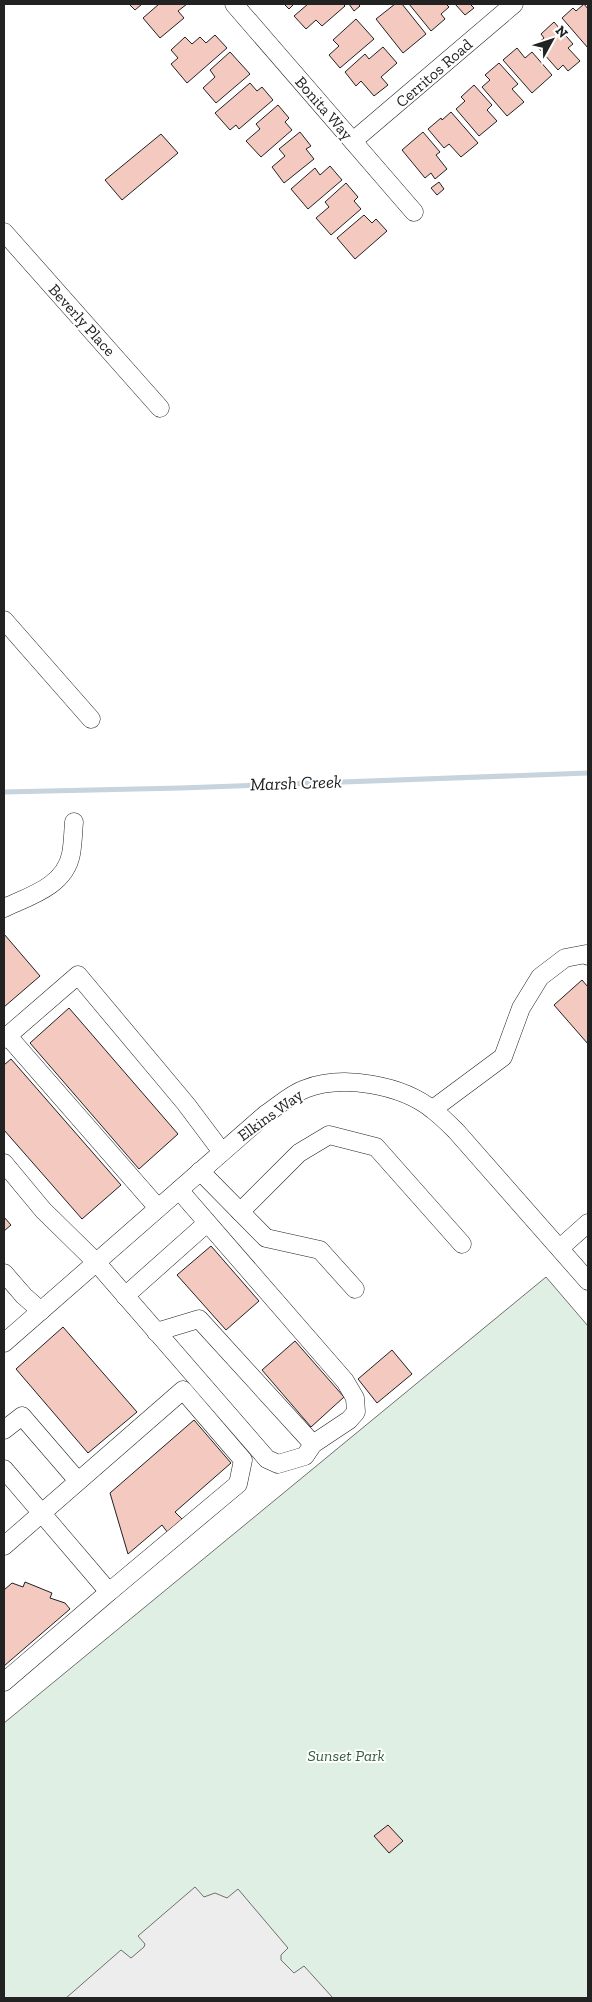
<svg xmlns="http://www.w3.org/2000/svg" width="592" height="2002" font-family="'Zilla Slab',serif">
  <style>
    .green { fill: #e0efe3; stroke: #6f6f6f }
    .parking { fill: #ededed; stroke: #6f6f6f }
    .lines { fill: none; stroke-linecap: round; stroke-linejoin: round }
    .stream { stroke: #c7d3dd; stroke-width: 5 }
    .building { fill: #f3c9c0; stroke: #222 }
    .minor-casing { stroke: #222; stroke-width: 19 }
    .minor { stroke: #fff; stroke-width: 18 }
    .labels { text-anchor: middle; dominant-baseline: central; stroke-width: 4; stroke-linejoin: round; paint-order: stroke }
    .street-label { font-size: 16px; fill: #222; stroke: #fff }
    .park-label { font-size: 16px; font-style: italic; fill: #2f5e38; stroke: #fff }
    .water-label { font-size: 18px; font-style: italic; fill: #222; stroke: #fff }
  </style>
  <rect width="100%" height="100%" fill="#fff"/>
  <polygon class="green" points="546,1277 588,1326 588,1998 4,1998 4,1723"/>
  <polygon class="parking" points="195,1887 204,1897 215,1893 227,1898 238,1889 288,1948 281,1955 281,1960 294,1973 304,1966 333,1998 66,1998 121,1950 131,1958 144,1947 145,1944 138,1936"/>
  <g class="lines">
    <polyline class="stream" points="4,792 181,788 588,773"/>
  </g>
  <g class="building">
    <polygon points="129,4 142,4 135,10"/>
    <polygon points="159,4 187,4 178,11 184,18 160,38 143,18"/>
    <polygon points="284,4 294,4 289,9"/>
    <polygon points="308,4 343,4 345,6 322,26 316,20 306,29 294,16"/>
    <polygon points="349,4 358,4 360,6 354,11"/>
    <polygon points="395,4 402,4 426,34 403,53 376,19"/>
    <polygon points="409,4 446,4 449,7 441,14 445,19 431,31"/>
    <polygon points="455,4 470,4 474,8 465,15"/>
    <polygon points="584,4 588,9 588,48 562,18 573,8 576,11"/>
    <polygon points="356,19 374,39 340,68 329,55 339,46 333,40"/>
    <polygon points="554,22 573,44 568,48 580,61 568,71 563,65 558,70 536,45 544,38 541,34"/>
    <polygon points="215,35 227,48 187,83 171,64 178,58 171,50 185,37 192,44 200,37 206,43"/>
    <polygon points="383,47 397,63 381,77 388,85 374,96 361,81 356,86 345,72 365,54 369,59"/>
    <polygon points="517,48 525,58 532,52 552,75 532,93 503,60"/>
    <polygon points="230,52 250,74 216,103 203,88 215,77 210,70"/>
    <polygon points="499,63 518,84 512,89 524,102 507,116 482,87 490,80 485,75"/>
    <polygon points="250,83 257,91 262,87 273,100 239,129 236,125 230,130 215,113"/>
    <polygon points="474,85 492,105 487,110 497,121 479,136 456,109 465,101 461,97"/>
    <polygon points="278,105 289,118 285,122 292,130 261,157 246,141 260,129 256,124"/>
    <polygon points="451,112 478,143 461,157 449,144 444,148 428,129 441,118 442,120"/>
    <polygon points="300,132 311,146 306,149 314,159 284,183 272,167 285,156 279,149"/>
    <polygon points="423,132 440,152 436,155 447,169 435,179 431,173 425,178 402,150"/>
    <polygon points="161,134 178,153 122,200 105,180"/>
    <polygon points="330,166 342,180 308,209 291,189 315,168 320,175"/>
    <polygon points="439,182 444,189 437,195 431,188"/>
    <polygon points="346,183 358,197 354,201 361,209 331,235 316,218 329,207 325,202"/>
    <polygon points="364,215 372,223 376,219 387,231 355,259 337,238"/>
    <polygon points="4,934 40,976 4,1007"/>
    <polygon points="582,980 588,987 588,1044 554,1005"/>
    <polygon points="69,1008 178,1134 139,1169 30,1043"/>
    <polygon points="11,1059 121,1185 82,1219 4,1130 4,1065"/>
    <polygon points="4,1217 11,1225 4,1231"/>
    <polygon points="211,1246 259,1301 226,1330 177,1275"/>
    <polygon points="63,1327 137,1412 88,1453 16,1369"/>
    <polygon points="295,1341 344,1397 311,1427 262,1370"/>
    <polygon points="392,1350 412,1374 377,1403 358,1379"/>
    <polygon points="194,1420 231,1463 175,1512 183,1520 168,1533 162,1525 128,1554 110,1493"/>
    <polygon points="25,1582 52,1593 50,1598 65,1603 70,1609 4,1666 4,1590 12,1583 23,1587"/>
    <polygon points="388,1825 403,1841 389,1853 374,1836"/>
  </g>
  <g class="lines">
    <g class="minor-casing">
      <g id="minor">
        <polyline points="234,4 414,212"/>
        <polyline points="353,141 514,4"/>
        <polyline points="4,232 160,408"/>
        <polyline points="4,620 91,719"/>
        <path d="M4 908C30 896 65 886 71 854 73 844 73 833 74 822"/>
        <polyline points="7,1035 158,1208"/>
        <polyline points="4,1039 78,975 186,1104 222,1152"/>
        <polyline points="433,1109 503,1057 521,1008 540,977 565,958 586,954 588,956"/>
        <polyline points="4,1163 43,1210 96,1262 267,1459 278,1464 305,1456 313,1444 349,1420 356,1412 355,1398 345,1381 179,1190"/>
        <polyline points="200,1171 266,1238 320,1250 355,1289"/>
        <polyline points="240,1212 299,1153 329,1135 376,1147 462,1244"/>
        <polyline points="560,1248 588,1223"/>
        <polyline points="4,1273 24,1296 41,1311"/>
        <polyline points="125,1296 207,1223"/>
        <polyline points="156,1332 199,1319 313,1444"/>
        <path d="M4 1343 266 1114C278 1106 291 1094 305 1089 343 1074 402 1085 433 1110 441 1116 449 1124 456 1131L588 1281"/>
        <polyline points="4,1430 22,1416 78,1481"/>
        <path d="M4 1469C39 1510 74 1551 109 1592L238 1484 243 1460 183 1390 4 1546"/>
        <polyline points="4,1682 109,1592"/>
      </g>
    </g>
    <use href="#minor" class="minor"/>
  </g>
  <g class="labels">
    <g class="street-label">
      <text transform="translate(434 73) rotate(-41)">Cerritos Road</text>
      <text transform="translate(324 108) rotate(49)">Bonita Way</text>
      <text transform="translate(82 320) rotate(48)">Beverly Place</text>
      <text transform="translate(270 1115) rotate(-36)">Elkins Way</text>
    </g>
    <g class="park-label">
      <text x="346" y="1755">Sunset Park</text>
    </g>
    <g class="water-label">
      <text transform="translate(296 783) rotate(-2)">Marsh Creek</text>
    </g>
  </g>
  <rect width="592" height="2002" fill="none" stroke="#222222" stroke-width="10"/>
  <g transform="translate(552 40) rotate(50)" stroke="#ffffff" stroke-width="4" paint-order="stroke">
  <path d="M0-4L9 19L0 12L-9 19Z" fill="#222222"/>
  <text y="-8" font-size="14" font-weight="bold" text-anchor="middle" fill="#222222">N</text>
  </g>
</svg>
